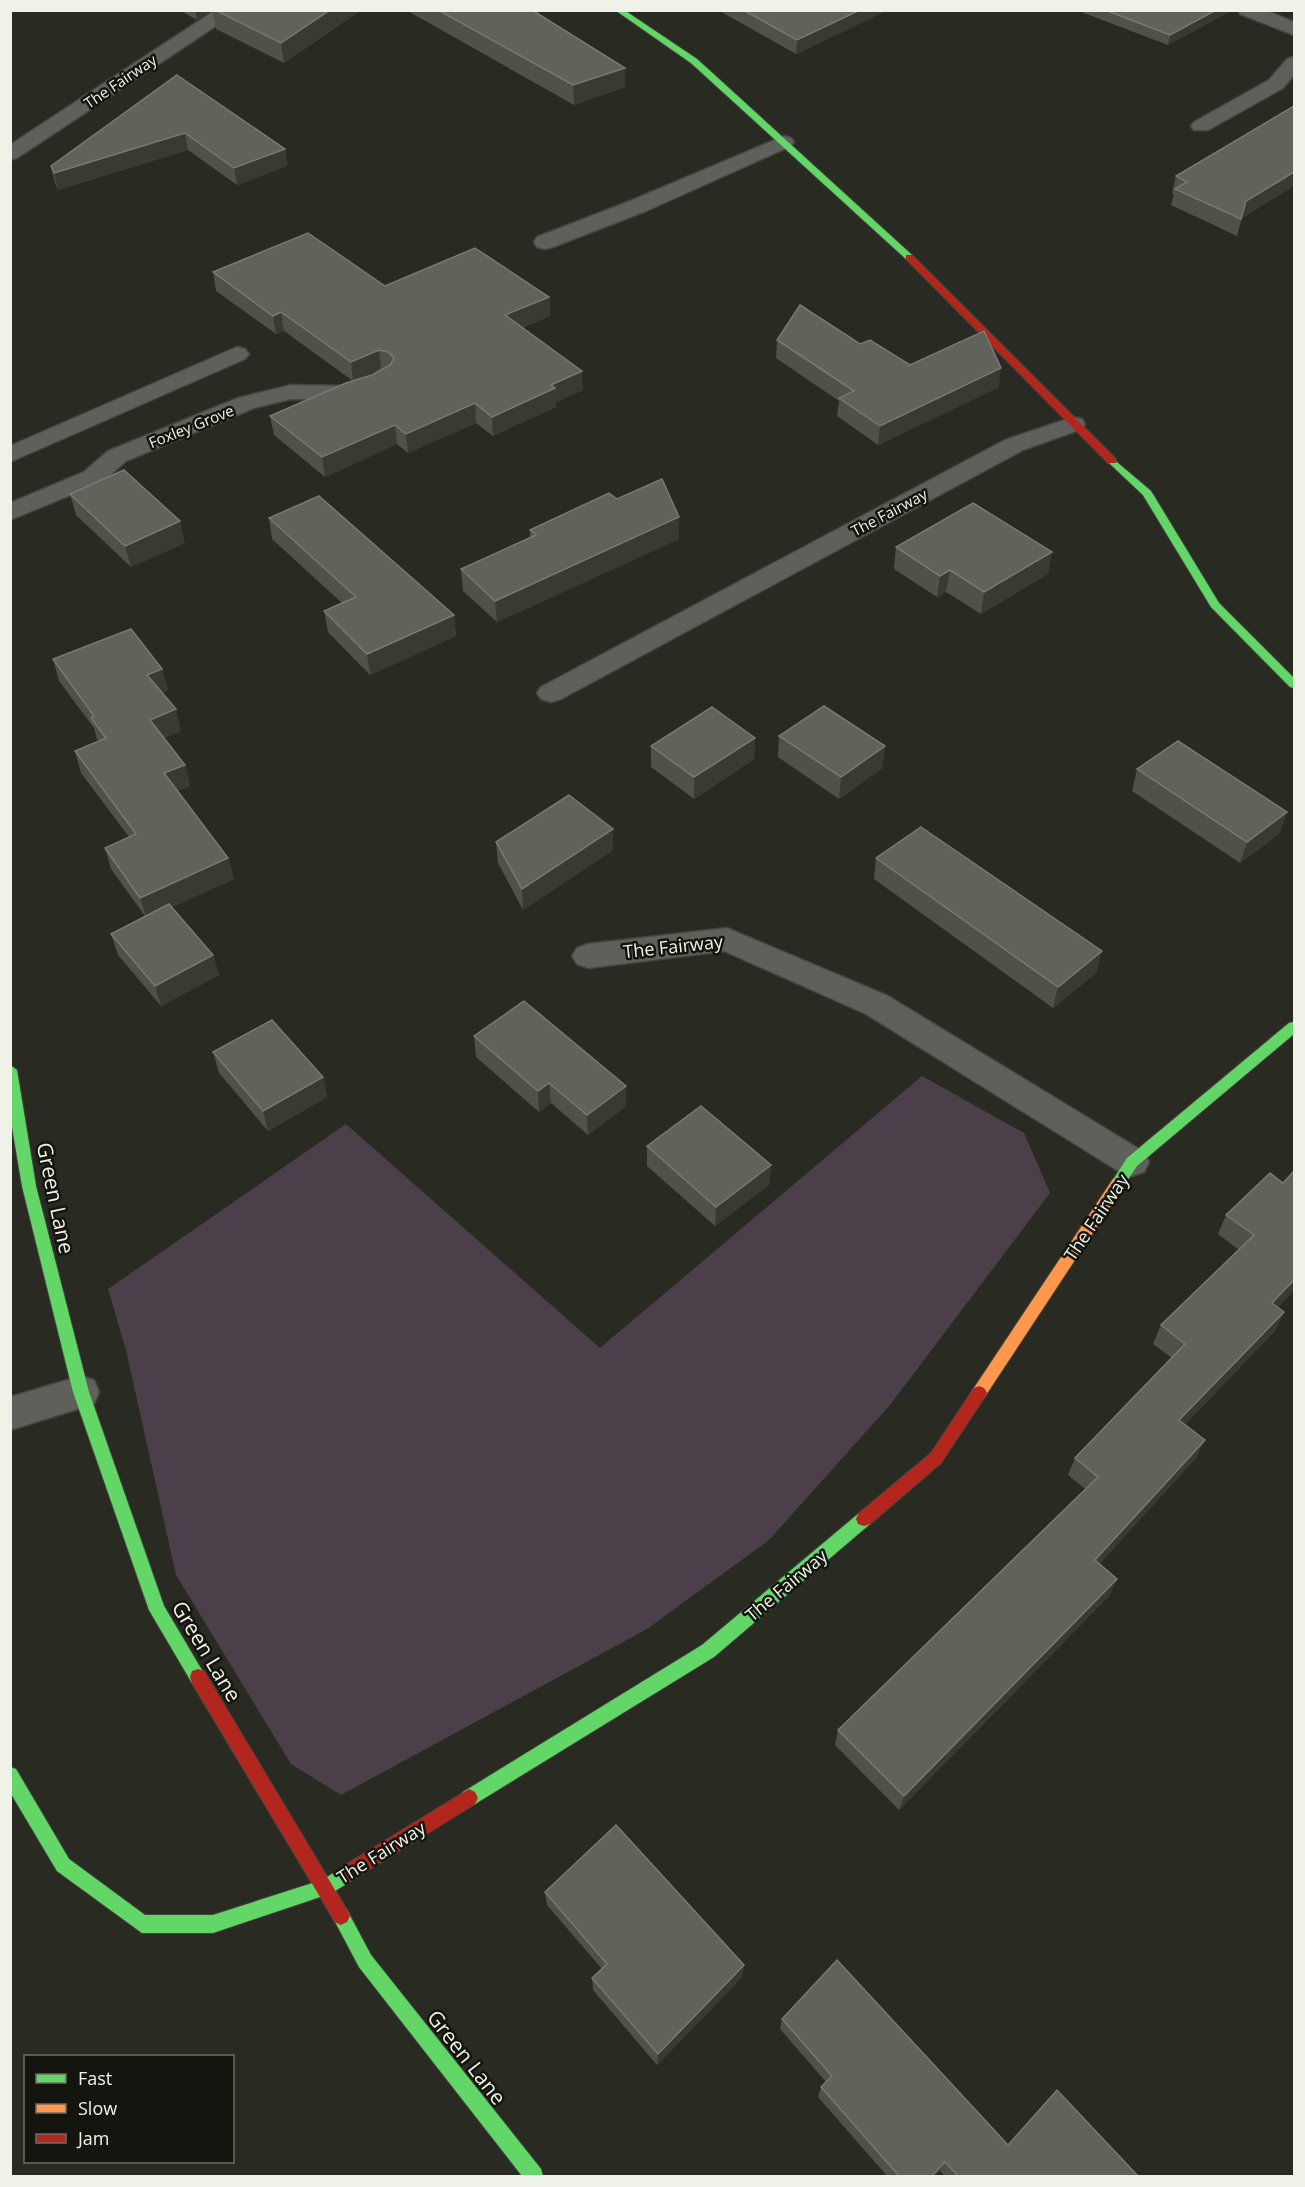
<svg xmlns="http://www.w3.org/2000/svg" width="1305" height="2187" font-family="'Open Sans',sans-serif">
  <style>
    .green { fill: #4b404a }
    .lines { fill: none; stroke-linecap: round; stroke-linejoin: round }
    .street-casing { stroke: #44453f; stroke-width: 3 }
    .fast-casing { stroke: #44453f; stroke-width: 2 }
    .slow-casing { stroke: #44453f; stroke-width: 2 }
    .jam-casing { stroke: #44453f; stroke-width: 2 }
    .street { fill: #5f605c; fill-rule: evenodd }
    .fast { fill: #63d668; fill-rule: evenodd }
    .slow { fill: #ff974d; fill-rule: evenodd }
    .jam { fill: #b3261e; fill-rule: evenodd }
    .wall { fill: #505148 }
    .shaded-wall { fill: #393a32 }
    .building { fill: #616259; stroke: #787970; stroke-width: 1.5 }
    .labels { text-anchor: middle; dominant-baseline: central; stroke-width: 5; stroke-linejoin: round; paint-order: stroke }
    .far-street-label { font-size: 15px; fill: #f0f2e8; stroke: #14150e }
    .street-label { font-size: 18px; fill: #f0f2e8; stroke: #14150e }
    .near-street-label { font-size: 21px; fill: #f0f2e8; stroke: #14150e }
  </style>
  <rect width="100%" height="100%" fill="#292a22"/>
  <polygon class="green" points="922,1076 1024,1133 1050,1193 890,1405 769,1540 647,1629 341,1795 291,1764 176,1575 126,1350 108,1289 346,1124 600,1348"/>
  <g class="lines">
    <g class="street-casing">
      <g id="street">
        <polygon points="240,10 17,158 10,160 10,145 214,11"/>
        <polygon points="1238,10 1265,10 1294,22 1294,35 1240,14"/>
        <polygon points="1294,57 1294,75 1283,88 1208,130 1194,130 1191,126 1194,122 1269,80 1287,59"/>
        <polygon points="784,136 791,138 794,142 791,146 646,211 553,247 545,249 537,247 534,242 537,237 630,201"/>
        <polygon points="237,347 245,349 249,354 245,359 10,462 10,446"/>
        <path d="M367 378 375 380 379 385C373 394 360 398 350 400L291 399 254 408 126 461 102 482 10 520V503L84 472 108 451 238 398 291 385 346 386Z"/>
        <polygon points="1073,417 1082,419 1085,424 1082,429 1023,450 561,699 551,702 541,699 537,693 541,687 1005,440"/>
        <polygon points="727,928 888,996 1144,1152 1149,1162 1144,1172 1132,1176 1120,1172 866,1014 724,951 588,968 577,964 572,956 577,948 588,944"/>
        <polygon points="81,1376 94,1380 99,1392 94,1404 10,1430 10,1397"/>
      </g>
    </g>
    <g class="fast-casing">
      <g id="fast">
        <polygon points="615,10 624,10 697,59 912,255 912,259 906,259 691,63"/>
        <polygon points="1112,458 1151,491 1219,603 1294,678 1294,688 1290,687 1211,607 1143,495 1107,461"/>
        <polygon points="1294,1022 1294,1034 1137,1166 1123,1187 1113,1187 1111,1183 1127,1158 1289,1023"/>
        <polygon points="10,1065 17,1070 36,1186 89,1392 164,1606 206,1677 204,1683 198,1685 192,1683 149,1610 73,1392 22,1186 10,1115"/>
        <polygon points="864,1512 870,1514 872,1519 870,1524 714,1657 475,1804 469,1807 463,1804 460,1798 463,1792 702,1645 858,1514"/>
        <polygon points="10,1767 16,1769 69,1859 145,1915 213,1915 322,1880 348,1864 354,1867 357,1873 354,1879 332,1893 213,1933 142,1933 57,1871 10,1792"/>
        <polygon points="341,1907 347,1910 371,1955 541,2169 543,2176 522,2176 359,1967 332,1916 335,1910"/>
      </g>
    </g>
    <g class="slow-casing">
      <polygon id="slow" points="1118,1177 1123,1179 1125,1183 1123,1187 984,1398 979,1400 974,1398 971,1393 974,1388 1113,1179"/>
    </g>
    <g class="jam-casing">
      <g id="jam">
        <polygon points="906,255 912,255 1116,459 1116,463 1108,463 906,259"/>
        <polygon points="979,1386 984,1388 987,1393 984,1398 941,1463 870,1524 864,1526 858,1524 856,1519 858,1514 931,1453 974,1388"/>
        <polygon points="198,1669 204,1671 347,1910 350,1916 347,1922 341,1925 335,1922 192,1683 190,1677 192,1671"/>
        <polygon points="469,1789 475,1792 478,1798 475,1804 354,1879 348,1882 342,1879 339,1873 342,1867"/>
      </g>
    </g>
    <use href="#street" class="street"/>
    <use href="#fast" class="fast"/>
    <use href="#slow" class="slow"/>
    <use href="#jam" class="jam"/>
  </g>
  <g class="wall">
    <polygon points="179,10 211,10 197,20"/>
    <polygon points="212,10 361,10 284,63 216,29"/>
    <polygon points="406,10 532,10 625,68 625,87 574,105"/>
    <polygon points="718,10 888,10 796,54"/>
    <polygon points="1076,10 1232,10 1168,45"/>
    <polygon points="177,75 285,149 287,166 237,185 188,150 58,190 55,183 51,166"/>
    <polygon points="1294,106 1294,186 1242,218 1237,236 1171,205 1174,194 1172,193 1176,176"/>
    <polygon points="213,272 385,286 549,297 550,316 522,328 583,390 556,402 556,407 493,436 476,423 408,453 397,444 325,477 274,435 270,416 372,375 382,369 353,381 284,331 276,334 216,291"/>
    <polygon points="777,340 860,344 910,365 999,387 878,445 837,416 839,401 776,358"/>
    <polygon points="70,494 185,543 131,567 76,515"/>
    <polygon points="617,499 679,539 497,622 463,591 461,569 530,538 530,530"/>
    <polygon points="269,518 454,615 456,636 370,675 328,632 324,611 342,603 272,539"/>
    <polygon points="896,547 1052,552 1048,574 981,614 946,592 937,597 894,569"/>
    <polygon points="53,659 162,669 168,690 162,693 181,731 164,738 185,765 190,786 177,791 228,858 234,879 172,907 213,955 219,975 161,1006 118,955 111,934 145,916 111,869 105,848 129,837 81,773 75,751 99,741 97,739 94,728 59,681"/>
    <polygon points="779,736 885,746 882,768 839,799 778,757"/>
    <polygon points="755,738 754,759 694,799 651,767 651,746"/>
    <polygon points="1137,769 1280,833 1240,863 1132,791"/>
    <polygon points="496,842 613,850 523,910 498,863"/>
    <polygon points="876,858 1097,972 1053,1008 874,879"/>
    <polygon points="474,1036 626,1086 626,1106 588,1135 551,1103 539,1112 476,1057"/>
    <polygon points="213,1052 323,1077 327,1097 268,1131 219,1073"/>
    <polygon points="647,1146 771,1165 769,1185 715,1226 647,1166"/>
    <polygon points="1294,1171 1294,1290 1278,1307 1284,1312 1275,1331 1185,1424 1197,1457 1099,1564 1117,1579 1109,1596 899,1810 835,1745 838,1730 1085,1489 1068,1475 1075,1458 1172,1358 1153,1344 1161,1325 1239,1250 1218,1234 1226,1215 1283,1183"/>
    <polygon points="545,1892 744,1965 742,1977 657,2065 593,1990 592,1978 602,1969 547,1905"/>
    <polygon points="782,2019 1008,2145 1138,2176 945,2176 940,2171 934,2176 887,2176 818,2097 821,2087 826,2082 780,2029"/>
  </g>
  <g class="shaded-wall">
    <polygon points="195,10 211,10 197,20"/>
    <polygon points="330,10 361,10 284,63 281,43"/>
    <polygon points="860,10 888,10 796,54 797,40"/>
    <polygon points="1216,10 1232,10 1168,45 1170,35"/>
    <polygon points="625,68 625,87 574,105 573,85"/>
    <polygon points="185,133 188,150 58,190 54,173"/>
    <polygon points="285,149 287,166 237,185 234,168"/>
    <polygon points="1294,172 1294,186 1242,218 1237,236 1246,201"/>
    <polygon points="549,297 550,316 507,334 505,315"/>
    <polygon points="281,312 284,331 276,334 273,316"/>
    <polygon points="379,350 381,369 353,381 351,362"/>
    <polygon points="1001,368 999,387 878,445 880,426"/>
    <polygon points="582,371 583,390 556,402 556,407 493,436 492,417 551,385"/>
    <polygon points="475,403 476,423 408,453 406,434"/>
    <polygon points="395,425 397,444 325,477 322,457"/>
    <polygon points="679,517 679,539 497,622 495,601"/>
    <polygon points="180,521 185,543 131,567 125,546"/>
    <polygon points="1052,552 1048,574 981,614 984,592"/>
    <polygon points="950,570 946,592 937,597 940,576"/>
    <polygon points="454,615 456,636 370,675 367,654"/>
    <polygon points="162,669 168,690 153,696 147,675"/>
    <polygon points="176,709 181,731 156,742 150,720"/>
    <polygon points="755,738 754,759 694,799 694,777"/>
    <polygon points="885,746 882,768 839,799 841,777"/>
    <polygon points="185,765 190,786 169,795 164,773"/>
    <polygon points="1287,812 1280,833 1240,863 1247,842"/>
    <polygon points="613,829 613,850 523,910 522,889"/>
    <polygon points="228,858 234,879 147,919 140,898"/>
    <polygon points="1102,951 1097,972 1053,1008 1058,987"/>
    <polygon points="213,955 219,975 161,1006 155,986"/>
    <polygon points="323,1077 327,1097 268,1131 263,1111"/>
    <polygon points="549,1083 551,1103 539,1112 538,1091"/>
    <polygon points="626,1086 626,1106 588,1135 587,1115"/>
    <polygon points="771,1165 769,1185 715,1226 716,1207"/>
    <polygon points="1294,1280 1294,1290 1263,1322 1272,1303"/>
    <polygon points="1284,1312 1275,1331 1171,1438 1179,1420"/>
    <polygon points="1205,1440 1197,1457 1088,1577 1095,1560"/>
    <polygon points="1117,1579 1109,1596 899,1810 904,1796"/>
    <polygon points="744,1965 742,1977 657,2065 658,2054"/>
    <polygon points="945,2162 940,2171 934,2176 932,2176"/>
  </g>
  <g class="building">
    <polygon points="215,10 330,10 281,43"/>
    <polygon points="438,10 532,10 625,68 573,85"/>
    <polygon points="743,10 860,10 797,40"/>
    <polygon points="1105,10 1216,10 1170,35"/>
    <polygon points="177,75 285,149 234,168 185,133 54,173 51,166"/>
    <polygon points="1294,106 1294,172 1246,201 1241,219 1175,189 1187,182 1176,176"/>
    <polygon points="308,233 385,286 475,248 549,297 505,315 582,371 551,385 555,388 492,417 475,403 406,434 395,425 322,457 270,416 346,383 372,375 390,365 394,358 388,352 379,350 351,362 281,312 273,316 213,272"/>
    <polygon points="800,305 860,344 870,340 910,365 984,331 1001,368 880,426 839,398 854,391 777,340"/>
    <polygon points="124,470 180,521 125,546 70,494"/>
    <polygon points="662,479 679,517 495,601 461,569 536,535 530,530 609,493 617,499"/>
    <polygon points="319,496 454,615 367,654 324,611 356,597 269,518"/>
    <polygon points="973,503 1052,552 984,592 950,570 940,576 896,547"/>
    <polygon points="131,629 162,669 147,675 176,709 150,720 185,765 164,773 228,858 140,898 105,848 136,834 75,751 106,738 91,718 94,716 53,659"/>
    <polygon points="824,706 885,746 841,777 779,736"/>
    <polygon points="712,707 755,738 694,777 651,746"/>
    <polygon points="1178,741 1287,812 1247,842 1137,769"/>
    <polygon points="569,795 613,829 522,889 496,842"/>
    <polygon points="921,827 1102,951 1058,987 876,858"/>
    <polygon points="169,904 213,955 155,986 111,934"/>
    <polygon points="524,1001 626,1086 587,1115 549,1083 538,1091 474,1036"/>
    <polygon points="272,1020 323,1077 263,1111 213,1052"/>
    <polygon points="701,1106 771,1165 716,1207 647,1146"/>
    <polygon points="1294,1171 1294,1280 1272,1303 1284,1312 1179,1420 1205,1440 1095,1560 1117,1579 904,1796 838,1730 1098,1477 1075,1458 1185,1344 1161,1325 1254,1235 1226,1215 1270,1173 1283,1183"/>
    <polygon points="616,1825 744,1965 658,2054 592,1978 607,1964 545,1892"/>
    <polygon points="837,1960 1008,2145 1057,2090 1138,2176 958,2176 945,2162 932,2176 899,2176 821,2087 832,2076 782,2019"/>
  </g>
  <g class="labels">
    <g class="far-street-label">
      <text transform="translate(120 81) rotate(-34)">The Fairway</text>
      <text transform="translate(191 426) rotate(-22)">Foxley Grove</text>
      <text transform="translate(889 512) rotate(-28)">The Fairway</text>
    </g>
    <g class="street-label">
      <text transform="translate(673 946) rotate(-6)">The Fairway</text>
      <text transform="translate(1096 1217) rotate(-56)">The Fairway</text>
      <text transform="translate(786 1585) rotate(-40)">The Fairway</text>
      <text transform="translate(381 1852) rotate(-32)">The Fairway</text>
    </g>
    <g class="near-street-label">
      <text transform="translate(56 1198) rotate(78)">Green Lane</text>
      <text transform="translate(207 1651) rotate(59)">Green Lane</text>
      <text transform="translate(467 2057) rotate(52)">Green Lane</text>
    </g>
  </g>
  <rect width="1305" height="2187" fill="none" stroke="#f0f2e8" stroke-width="24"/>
  <rect x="24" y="2055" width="210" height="108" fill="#14150e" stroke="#6c6d65" stroke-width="1.5"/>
  <rect x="36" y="2074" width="30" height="9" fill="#63d668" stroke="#6c6d65" stroke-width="1.5"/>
  <text x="78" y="2085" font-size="18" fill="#f0f2e8">Fast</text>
  <rect x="36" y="2104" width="30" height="9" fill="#ff974d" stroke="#6c6d65" stroke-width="1.5"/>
  <text x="78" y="2115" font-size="18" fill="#f0f2e8">Slow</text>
  <rect x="36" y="2134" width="30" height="9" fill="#b3261e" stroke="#6c6d65" stroke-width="1.5"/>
  <text x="78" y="2145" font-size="18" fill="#f0f2e8">Jam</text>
</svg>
